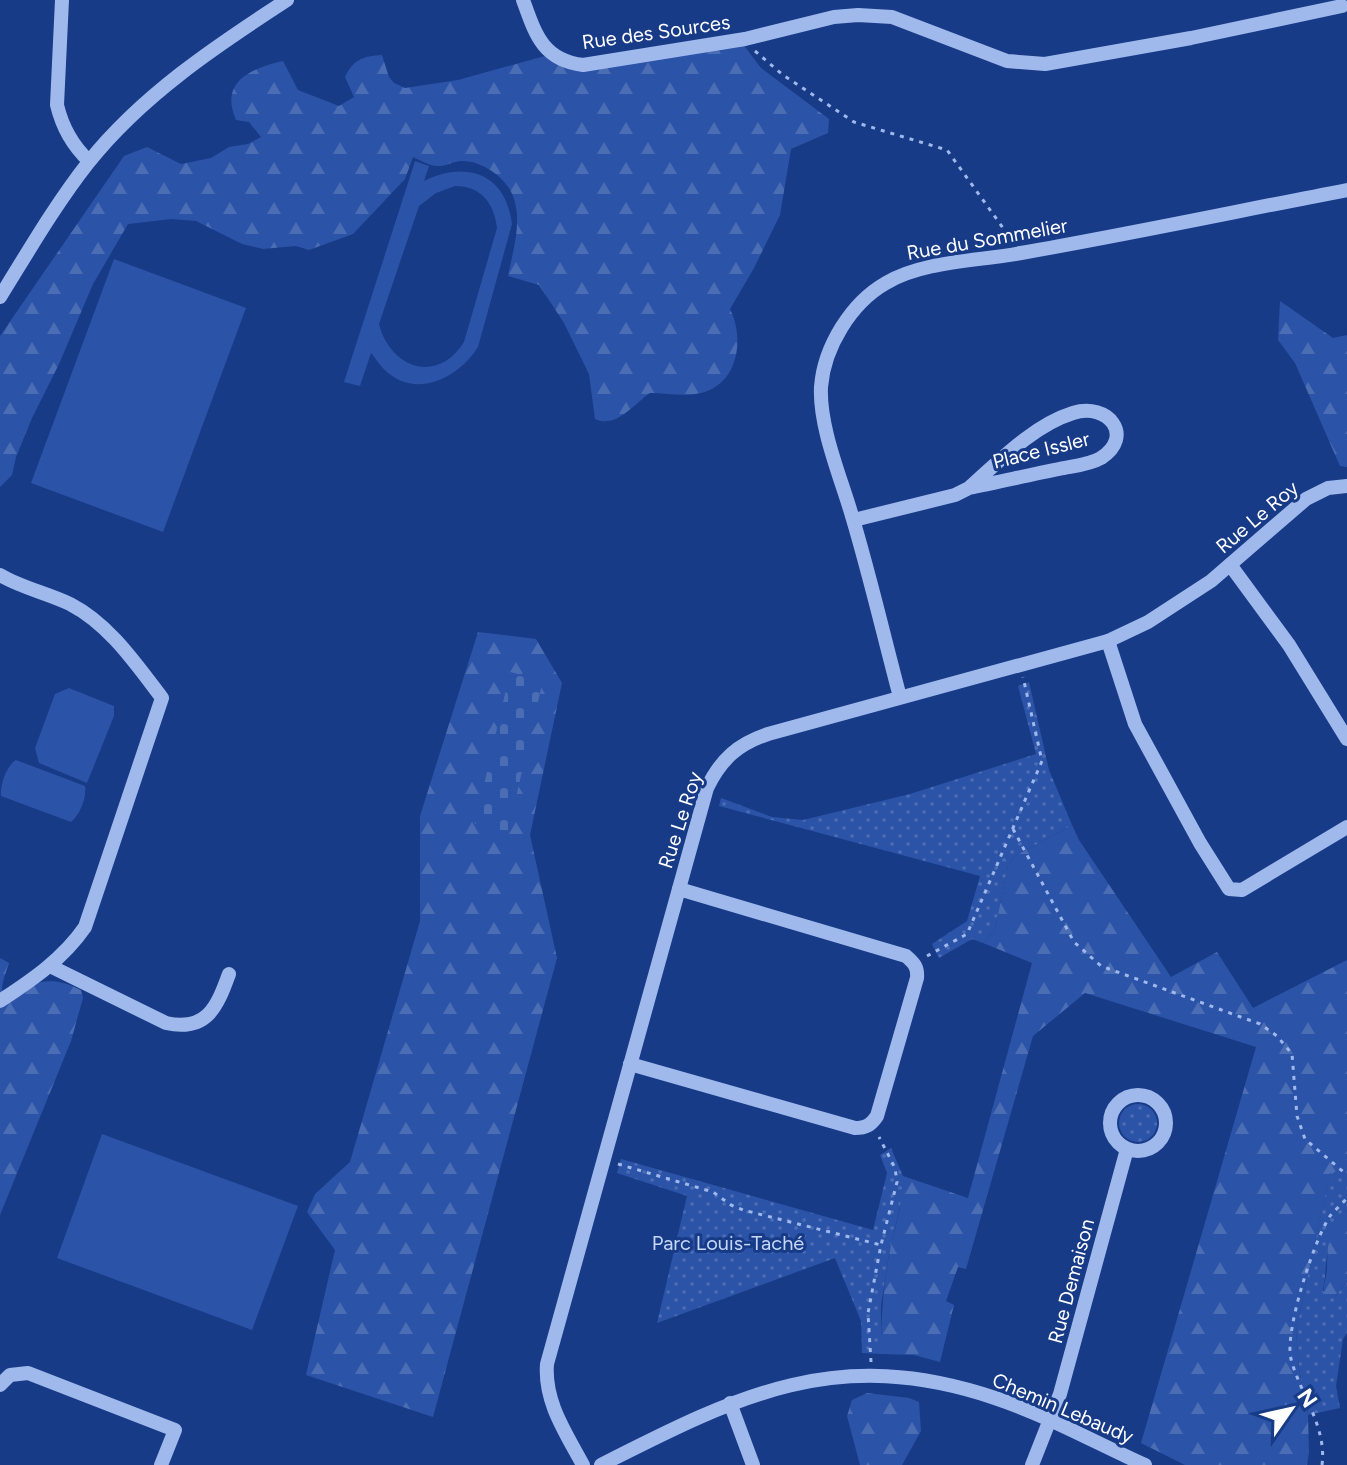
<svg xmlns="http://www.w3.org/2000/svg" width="1347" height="1465" font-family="Figtree,sans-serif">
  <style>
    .green { fill: url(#green-dots) }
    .forest { fill: url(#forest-firs) }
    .cemetery { fill: url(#cemetery-stones) }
    .pitch { fill: #2b53a7; fill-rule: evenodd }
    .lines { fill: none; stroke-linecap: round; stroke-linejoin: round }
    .path { stroke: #a0b9ed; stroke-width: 3; stroke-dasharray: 4 6; stroke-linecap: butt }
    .minor { stroke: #a0b9ed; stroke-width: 14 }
    .labels { text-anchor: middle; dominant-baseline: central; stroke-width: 6; stroke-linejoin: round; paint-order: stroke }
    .street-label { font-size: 20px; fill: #fff; stroke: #183b88 }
    .park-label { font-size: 20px; fill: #c6d7fa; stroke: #183b88 }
  </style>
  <defs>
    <pattern id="green-dots" width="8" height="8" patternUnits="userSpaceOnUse" patternTransform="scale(2)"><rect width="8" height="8" fill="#2b53a7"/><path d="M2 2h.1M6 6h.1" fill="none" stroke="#4b6db4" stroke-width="1.8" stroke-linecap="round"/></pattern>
    <pattern id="forest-firs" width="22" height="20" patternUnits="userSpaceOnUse" patternTransform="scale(2)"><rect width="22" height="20" fill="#2b53a7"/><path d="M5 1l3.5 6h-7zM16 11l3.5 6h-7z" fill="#4b6db4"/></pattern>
    <pattern id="cemetery-stones" width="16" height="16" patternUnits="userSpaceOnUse" patternTransform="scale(2)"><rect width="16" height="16" fill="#2b53a7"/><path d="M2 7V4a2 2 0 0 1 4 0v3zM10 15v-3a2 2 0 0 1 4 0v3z" fill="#4b6db4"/></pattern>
  </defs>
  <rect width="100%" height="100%" fill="#183b88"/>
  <g class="green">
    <polygon points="1029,682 1049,770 1072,825 1015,856 1008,866 995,929 983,943 972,939 939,958 932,944 967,921 980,876 719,806 721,798 772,817 803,820 910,794 1036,754 1018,686"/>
    <circle cx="1138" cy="1123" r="19"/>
    <polygon points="891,1148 903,1176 904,1190 889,1254 881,1306 881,1354 862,1353 861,1321 835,1258 657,1323 687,1196 617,1173 621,1159 873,1230 887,1173 880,1155"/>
    <path d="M1347 1169V1210C1324 1234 1328 1262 1323 1291L1334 1298 1347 1281V1333L1343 1339 1336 1386 1340 1408 1308 1415 1299 1369 1296 1331 1330 1172Z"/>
  </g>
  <g class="forest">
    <path d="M739 39 761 68 829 119 828 133 791 149 780 215 754 268 730 309C745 339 738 384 701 393 684 397 668 393 650 393 634 404 616 429 595 419L589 374 564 323 539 285 508 276C515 241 529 201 497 175 487 167 475 161 462 161 454 161 445 167 437 166 430 166 420 160 413 157L405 179 353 234 309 250 296 246 263 249 242 244 196 221 171 219 128 224 93 284 59 364 32 418 16 457 12 475 0 487V336L124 156 147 147 181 164 211 158 229 147 248 144 261 137 249 122 236 120C219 81 252 68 283 61L298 90 339 106 354 97 345 77C353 60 363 56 382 55L389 77 394 83 405 88 458 80 552 54 571 63Z"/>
    <polygon points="1280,301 1333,338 1347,335 1347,467 1340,466 1295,363 1278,340"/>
    <polygon points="478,632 536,639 562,683 530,835 557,958 433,1417 306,1375 335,1250 307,1212 315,1194 350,1162 420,921 420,816"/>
    <path d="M1072 825 1079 840 1171 977 1217 952 1253 1008 1347 960V1169L1330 1173 1296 1331 1299 1369 1308 1415 1309 1452 1307 1465H1185L1141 1443 1256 1047 1085 993 1033 1036 966 1269 958 1267 946 1301 954 1305 940 1362 914 1355 881 1354C881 1320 883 1288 889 1255 894 1229 904 1203 903 1176L968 1198 1032 963 983 943 995 929 1008 866 1015 856Z"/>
    <path d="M0 958 9 963C5 975 0 986 3 999 34 983 48 973 81 990L83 998 71 1041 0 1215Z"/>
    <path d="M1347 1210V1281L1334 1298 1326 1299C1321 1288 1326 1281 1327 1269 1328 1243 1327 1230 1347 1210Z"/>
    <polygon points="867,1393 909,1398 919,1402 921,1431 902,1465 860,1465 847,1416 852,1400"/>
  </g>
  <polygon class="cemetery" points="510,672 543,680 508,832 475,824"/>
  <g class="pitch">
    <path d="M415 161 429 166 424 181C467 160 506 174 512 224L478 347C459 377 418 399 387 372 381 367 376 359 371 353L360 386 344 382ZM455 186C481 186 494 203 497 228L464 342C437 385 390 368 379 324L419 206 436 193Z"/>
    <polygon points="114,259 246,308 163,532 31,483"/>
    <polygon points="69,688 114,706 114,716 87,783 39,763 35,748 55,694"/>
    <path d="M16 760 85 786C87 797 80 815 71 822L1 796C0 785 6 766 16 760Z"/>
    <polygon points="102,1134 298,1206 252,1330 57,1258"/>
  </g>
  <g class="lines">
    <g class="path">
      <polyline points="755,51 783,75 854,122 947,150 1011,239"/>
      <polyline points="1013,829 1074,942 1101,966 1260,1024 1277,1036 1292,1054 1297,1116 1305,1139 1347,1175"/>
      <polyline points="927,956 967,934 1042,761 1023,677"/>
      <polyline points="618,1164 713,1192 731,1205 743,1210 881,1245"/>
      <polyline points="871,1362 868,1313 881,1245 897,1182 895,1168 879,1137"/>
      <path d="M1322 1465C1327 1426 1300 1394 1291 1359 1284 1332 1314 1240 1330 1216 1335 1210 1342 1204 1347 1198"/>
    </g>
    <g class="minor">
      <path d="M62 0 57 105C62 126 73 146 89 161"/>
      <path d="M523 0C535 33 542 60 583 65L745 39 834 17 858 15 892 17 1007 61 1045 64 1191 38 1342 6"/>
      <path d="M0 297C28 252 55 205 88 163 141 96 216 46 287 0"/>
      <path d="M854 520 955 495 969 488C999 482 1029 475 1059 469 1073 466 1089 465 1101 458 1135 436 1108 402 1073 413 1034 425 999 461 969 488"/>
      <polyline points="1231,566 1289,645 1347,739"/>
      <path d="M0 575C22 588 47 593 70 604 109 624 136 664 162 698L85 927C63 959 32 980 0 1001"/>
      <polyline points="1108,641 1135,724 1200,843 1229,889 1242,890 1347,827"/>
      <path d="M900 697C884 637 870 576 852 516 841 478 819 427 821 387 824 347 851 303 886 283 922 261 979 261 1021 253 1130 234 1238 211 1347 190"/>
      <path d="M50 966 166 1023C207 1032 217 1007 229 974"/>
      <path d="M630 1064 855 1128C866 1128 871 1125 877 1116L917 978C918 967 914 963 906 956L679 889"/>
      <circle cx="1138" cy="1123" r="28"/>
      <polyline points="0,1385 10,1375 28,1373 175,1430 161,1465"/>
      <polyline points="730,1403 753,1465"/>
      <path d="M583 1465C566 1433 544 1402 547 1364L707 788C721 759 738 744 768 734L1108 641 1148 622 1211 581 1306 499 1328 488 1347 486"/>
      <path d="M601 1465C739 1395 837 1345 995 1398 1046 1415 1096 1443 1145 1465"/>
      <polyline points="1032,1465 1060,1394 1127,1149"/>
    </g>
  </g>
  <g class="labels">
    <g class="street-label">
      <text transform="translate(656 32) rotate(-8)">Rue des Sources</text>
      <text transform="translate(987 239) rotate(-10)">Rue du Sommelier</text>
      <text transform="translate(1041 450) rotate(-14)">Place Issler</text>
      <text transform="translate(1257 517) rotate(-40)">Rue Le Roy</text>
      <text transform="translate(680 820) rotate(-72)">Rue Le Roy</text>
      <text transform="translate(1071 1281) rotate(-75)">Rue Demaison</text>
      <text transform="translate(1063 1408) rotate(23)">Chemin Lebaudy</text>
    </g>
    <g class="park-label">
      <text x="728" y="1243">Parc Louis-Taché</text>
    </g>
  </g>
  <g transform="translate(1291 1409) rotate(56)" stroke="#183b88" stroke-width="6" paint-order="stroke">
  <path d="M0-6L14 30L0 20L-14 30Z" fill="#ffffff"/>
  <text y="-12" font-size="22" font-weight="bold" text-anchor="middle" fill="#ffffff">N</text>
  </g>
</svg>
